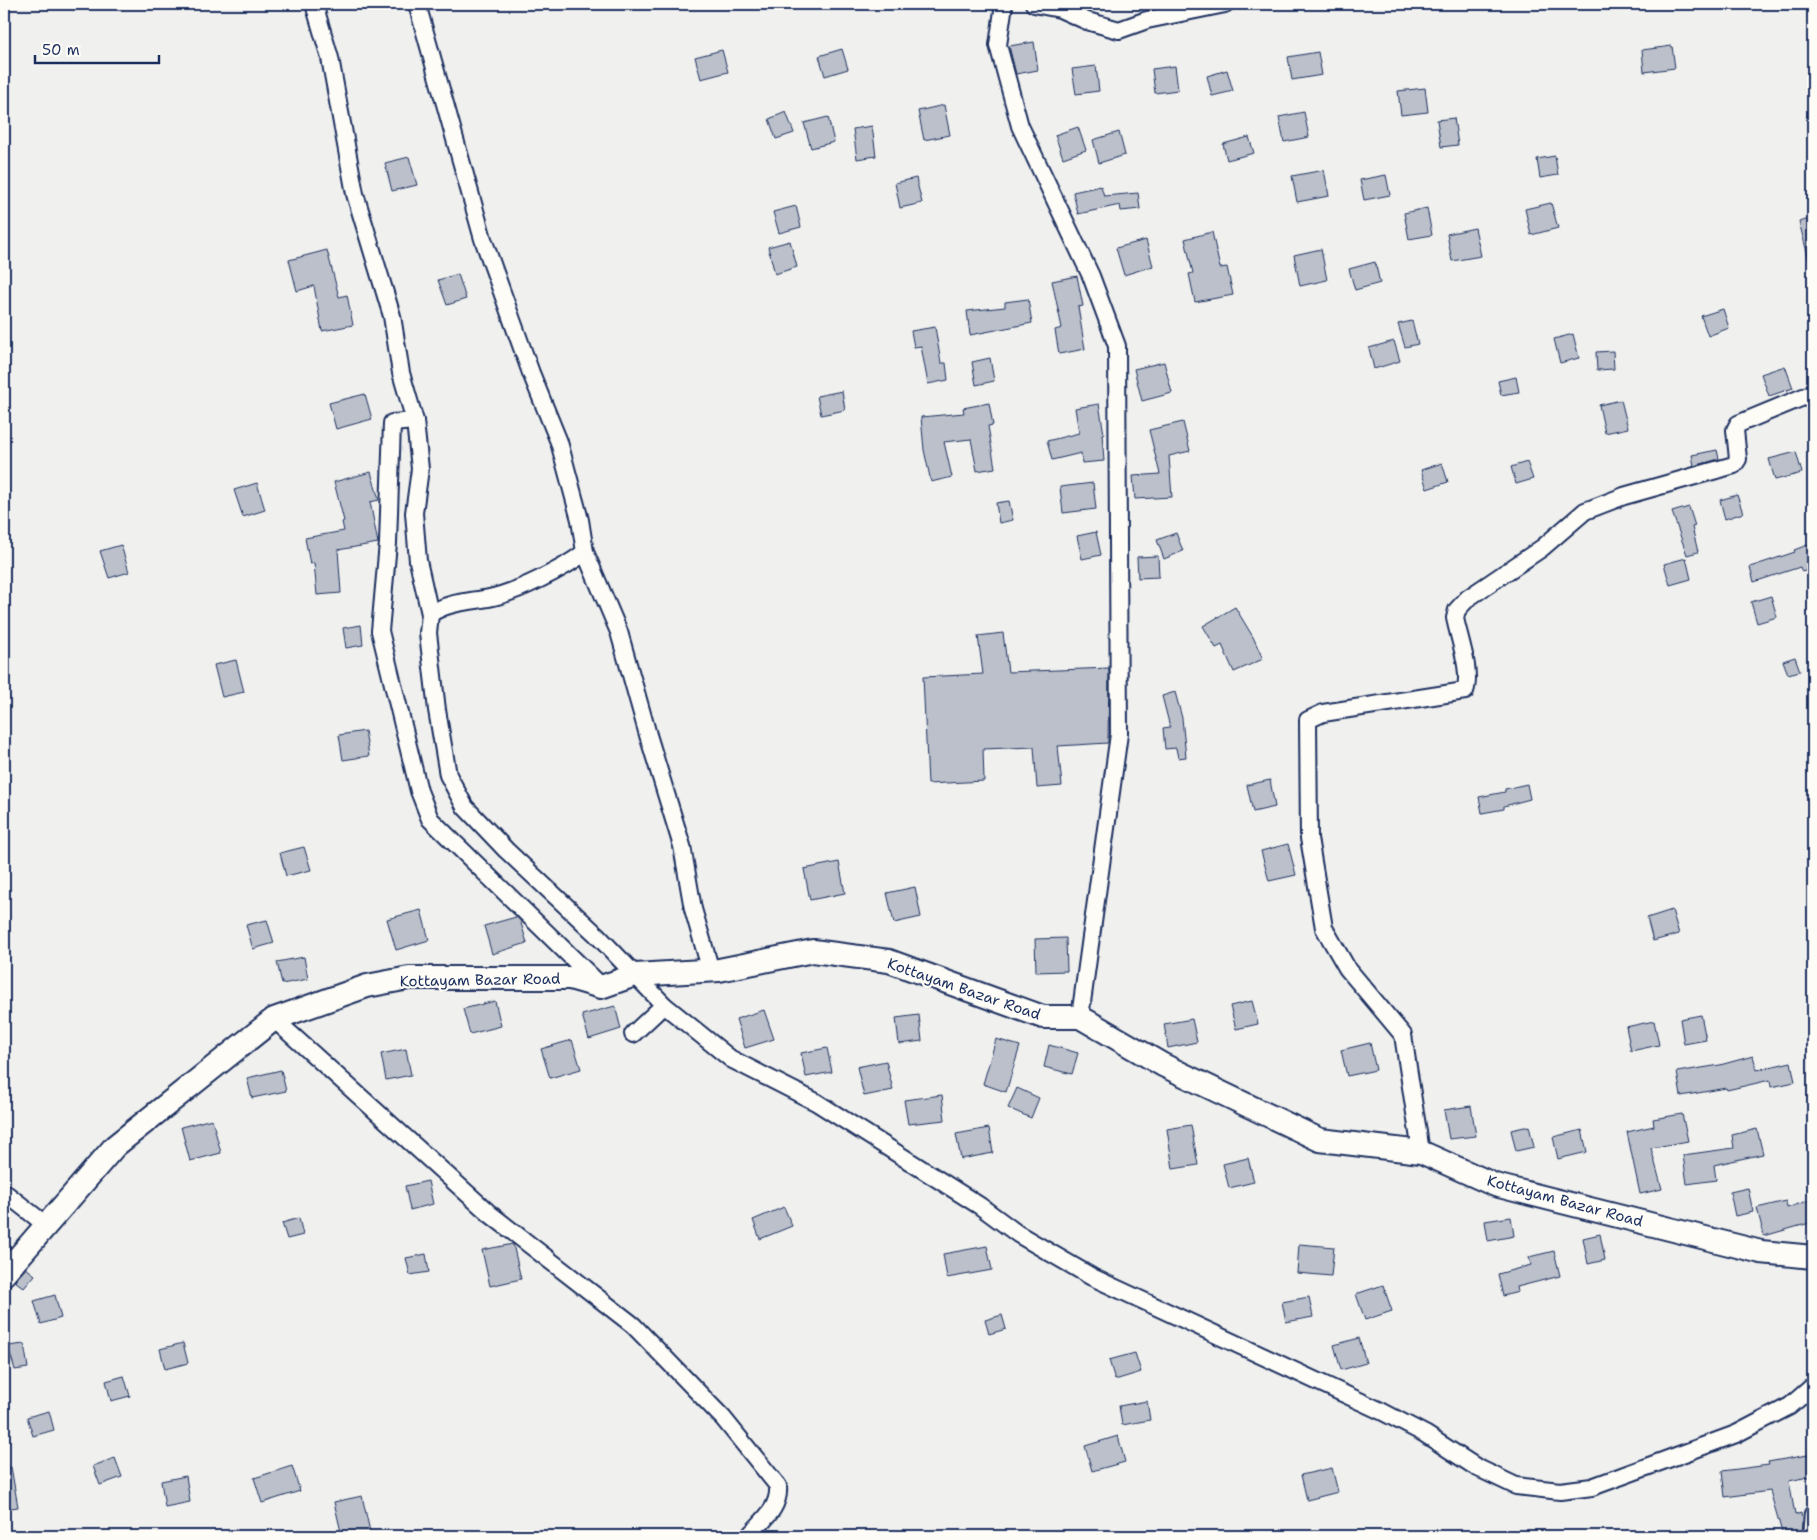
<svg xmlns="http://www.w3.org/2000/svg" width="1817" height="1540" font-family="'Shantell Sans',sans-serif">
  <style>
    .building { fill: #bbc0ca; stroke: #1b2f5e }
    .lines { fill: none; stroke-linecap: round; stroke-linejoin: round }
    .street-casing { stroke: #1b2f5e; stroke-width: 20 }
    .secondary-casing { stroke: #1b2f5e; stroke-width: 26 }
    .street { stroke: #fdfcf7; stroke-width: 16 }
    .secondary { stroke: #fdfcf7; stroke-width: 22 }
    .labels { text-anchor: middle; dominant-baseline: central; stroke-width: 4.5; stroke-linejoin: round; paint-order: stroke }
    .street-label { font-size: 15px; fill: #1b2f5e; stroke: #fdfcf7 }
  </style>
  <rect width="100%" height="100%" fill="#f0f0ee"/>
  <filter id="ink" filterUnits="userSpaceOnUse"><feTurbulence type="fractalNoise" baseFrequency=".02" numOctaves="2"/><feDisplacementMap in="SourceGraphic" scale="10" xChannelSelector="R" yChannelSelector="G"/><feConvolveMatrix kernelMatrix="1 2 1 2 8 2 1 2 1" color-interpolation-filters="sRGB"/></filter>
  <g filter="url(#ink)">
    <g class="building">
      <polygon points="1034,42 1038,70 1016,74 1009,46"/>
      <polygon points="1672,46 1675,68 1644,72 1642,50"/>
      <polygon points="842,49 848,69 825,76 819,56"/>
      <polygon points="722,50 728,72 701,79 695,57"/>
      <polygon points="1318,52 1322,75 1292,80 1288,57"/>
      <polygon points="1096,66 1099,91 1076,94 1072,69"/>
      <polygon points="1175,66 1178,90 1155,93 1152,69"/>
      <polygon points="1227,70 1233,91 1212,96 1207,76"/>
      <polygon points="1425,88 1428,112 1401,115 1398,91"/>
      <polygon points="944,105 950,135 924,140 918,111"/>
      <polygon points="786,112 794,133 776,139 769,119"/>
      <polygon points="1304,112 1309,137 1284,142 1279,117"/>
      <polygon points="828,117 834,142 811,148 804,123"/>
      <polygon points="1454,118 1458,145 1441,147 1437,120"/>
      <polygon points="872,126 876,156 857,159 853,129"/>
      <polygon points="1078,127 1086,150 1063,158 1055,135"/>
      <polygon points="1119,132 1125,155 1099,163 1093,140"/>
      <polygon points="1249,137 1254,153 1227,160 1223,144"/>
      <polygon points="1555,156 1558,175 1540,178 1537,159"/>
      <polygon points="409,157 417,185 392,191 385,163"/>
      <polygon points="1324,170 1329,196 1297,202 1292,176"/>
      <polygon points="1386,175 1390,195 1364,200 1360,180"/>
      <polygon points="916,178 922,203 900,208 895,183"/>
      <polygon points="1101,186 1104,196 1138,193 1140,209 1121,211 1120,205 1078,214 1073,192"/>
      <polygon points="1551,203 1558,228 1531,235 1525,209"/>
      <polygon points="796,206 801,227 779,233 773,212"/>
      <polygon points="1427,208 1432,235 1409,239 1404,213"/>
      <polygon points="1813,218 1813,260 1809,260 1799,222"/>
      <polygon points="1475,228 1481,256 1452,261 1447,234"/>
      <polygon points="1212,232 1220,268 1227,267 1233,295 1195,302 1189,274 1193,273 1185,239"/>
      <polygon points="1146,240 1153,266 1124,275 1116,248"/>
      <polygon points="790,241 797,267 775,274 768,247"/>
      <polygon points="1321,249 1327,280 1300,286 1294,255"/>
      <polygon points="327,250 339,297 347,295 353,325 322,331 314,286 297,291 289,260"/>
      <polygon points="1375,262 1380,283 1355,290 1349,269"/>
      <polygon points="458,274 466,299 447,305 438,280"/>
      <polygon points="1077,276 1083,306 1078,307 1085,349 1059,354 1055,330 1062,328 1052,281"/>
      <polygon points="1028,299 1032,323 970,335 967,311 1005,307 1005,302"/>
      <polygon points="1723,309 1729,328 1708,336 1701,316"/>
      <polygon points="1412,321 1418,344 1405,347 1398,324"/>
      <polygon points="935,327 941,363 946,363 948,380 928,384 921,346 914,347 911,331"/>
      <polygon points="1573,334 1579,358 1560,363 1554,339"/>
      <polygon points="1394,341 1400,361 1374,369 1369,348"/>
      <polygon points="1613,351 1614,369 1597,370 1596,352"/>
      <polygon points="990,358 994,381 976,385 972,362"/>
      <polygon points="1164,362 1172,393 1142,401 1134,369"/>
      <polygon points="1785,366 1793,388 1769,396 1761,374"/>
      <polygon points="1516,377 1519,392 1501,395 1498,381"/>
      <polygon points="842,391 845,410 821,415 817,396"/>
      <polygon points="365,394 372,419 336,429 329,403"/>
      <polygon points="1621,400 1628,428 1605,433 1599,405"/>
      <polygon points="989,403 993,425 988,426 995,468 977,471 971,439 944,442 952,477 931,482 924,450 921,417 964,413 963,408"/>
      <polygon points="1099,404 1104,434 1102,434 1104,461 1082,463 1081,453 1052,460 1047,441 1079,433 1075,408"/>
      <polygon points="1183,422 1190,451 1169,456 1172,497 1135,499 1133,476 1160,474 1149,430"/>
      <polygon points="1717,450 1719,459 1694,466 1692,455"/>
      <polygon points="1796,452 1802,473 1775,480 1769,459"/>
      <polygon points="1527,462 1533,479 1516,484 1511,467"/>
      <polygon points="1442,463 1448,482 1427,489 1421,470"/>
      <polygon points="371,472 379,500 370,502 378,543 338,550 341,593 317,595 314,563 310,564 305,538 344,531 342,522 344,521 334,482"/>
      <polygon points="257,483 265,510 243,517 234,490"/>
      <polygon points="1093,483 1096,509 1063,513 1060,487"/>
      <polygon points="1737,495 1743,513 1725,519 1720,500"/>
      <polygon points="1009,501 1013,520 999,523 996,503"/>
      <polygon points="1689,507 1695,526 1692,527 1698,552 1687,555 1672,512"/>
      <polygon points="1096,532 1101,555 1082,559 1077,536"/>
      <polygon points="1176,533 1183,551 1164,559 1157,540"/>
      <polygon points="1813,543 1813,568 1802,572 1800,567 1754,582 1750,567 1795,552 1794,550"/>
      <polygon points="121,545 129,572 109,578 100,551"/>
      <polygon points="1158,556 1159,577 1138,578 1137,557"/>
      <polygon points="1686,558 1691,579 1670,585 1664,564"/>
      <polygon points="1771,596 1777,617 1757,623 1751,602"/>
      <polygon points="1235,607 1253,637 1263,659 1234,672 1222,645 1216,648 1203,626"/>
      <polygon points="361,625 363,645 346,648 343,628"/>
      <polygon points="1003,633 1008,672 1109,668 1108,743 1058,746 1062,786 1037,788 1034,747 983,749 984,781 928,784 923,677 983,674 978,636"/>
      <polygon points="1795,657 1800,671 1788,674 1783,661"/>
      <polygon points="236,660 244,692 222,697 214,665"/>
      <polygon points="1175,692 1182,718 1186,757 1178,758 1176,748 1165,749 1163,728 1170,727 1162,696"/>
      <polygon points="365,731 369,756 343,760 339,735"/>
      <polygon points="1270,780 1275,807 1253,812 1247,785"/>
      <polygon points="1527,784 1530,799 1504,806 1504,809 1482,813 1479,797 1505,792 1505,789"/>
      <polygon points="1288,844 1296,875 1269,881 1261,851"/>
      <polygon points="304,847 311,870 286,876 280,853"/>
      <polygon points="839,862 845,893 810,900 804,869"/>
      <polygon points="915,887 921,917 894,923 887,893"/>
      <polygon points="421,910 429,940 396,950 387,919"/>
      <polygon points="1672,910 1679,934 1653,941 1647,918"/>
      <polygon points="516,917 520,920 527,943 492,954 484,926"/>
      <polygon points="267,920 274,943 253,949 246,925"/>
      <polygon points="1066,938 1067,971 1036,972 1035,939"/>
      <polygon points="304,957 308,979 282,984 277,962"/>
      <polygon points="495,1001 501,1026 470,1034 463,1009"/>
      <polygon points="1252,1001 1258,1024 1236,1029 1230,1006"/>
      <polygon points="615,1006 621,1029 589,1039 582,1015"/>
      <polygon points="764,1010 774,1039 745,1048 736,1019"/>
      <polygon points="919,1015 922,1041 899,1044 896,1018"/>
      <polygon points="1701,1015 1706,1040 1684,1044 1680,1019"/>
      <polygon points="1192,1019 1197,1042 1168,1048 1164,1024"/>
      <polygon points="1654,1021 1659,1045 1631,1051 1626,1027"/>
      <polygon points="996,1039 1020,1046 1006,1092 983,1084"/>
      <polygon points="572,1040 581,1069 550,1078 541,1049"/>
      <polygon points="1370,1043 1376,1070 1347,1076 1341,1050"/>
      <polygon points="1049,1045 1078,1053 1072,1074 1044,1067"/>
      <polygon points="827,1048 832,1072 806,1077 801,1053"/>
      <polygon points="406,1049 411,1075 386,1080 381,1054"/>
      <polygon points="1753,1056 1757,1070 1791,1062 1795,1082 1771,1087 1770,1080 1727,1090 1726,1088 1681,1096 1677,1072 1720,1065"/>
      <polygon points="886,1061 893,1090 864,1096 857,1067"/>
      <polygon points="281,1070 286,1091 252,1098 247,1078"/>
      <polygon points="1017,1088 1039,1098 1031,1118 1008,1108"/>
      <polygon points="942,1095 945,1120 908,1124 904,1100"/>
      <polygon points="1471,1106 1476,1136 1449,1139 1444,1110"/>
      <polygon points="1682,1114 1688,1141 1651,1148 1662,1189 1640,1194 1627,1132 1654,1126 1653,1119"/>
      <polygon points="212,1119 221,1153 190,1161 181,1127"/>
      <polygon points="1191,1125 1198,1165 1173,1169 1167,1129"/>
      <polygon points="1529,1126 1534,1147 1516,1151 1511,1130"/>
      <polygon points="989,1128 993,1153 961,1159 956,1134"/>
      <polygon points="1757,1129 1763,1154 1714,1165 1716,1180 1687,1184 1683,1155 1734,1148 1732,1135"/>
      <polygon points="1582,1130 1587,1152 1558,1159 1553,1137"/>
      <polygon points="1248,1158 1254,1182 1229,1188 1223,1164"/>
      <polygon points="428,1181 433,1204 410,1210 405,1186"/>
      <polygon points="1748,1188 1753,1212 1735,1216 1730,1192"/>
      <polygon points="1813,1199 1813,1222 1764,1236 1757,1208 1786,1201 1787,1208"/>
      <polygon points="784,1207 792,1226 760,1239 753,1220"/>
      <polygon points="1511,1217 1514,1236 1488,1241 1485,1221"/>
      <polygon points="299,1218 303,1235 287,1239 282,1223"/>
      <polygon points="1600,1234 1605,1260 1588,1264 1583,1238"/>
      <polygon points="513,1244 521,1279 490,1286 482,1250"/>
      <polygon points="1299,1244 1334,1247 1331,1276 1297,1273"/>
      <polygon points="987,1246 992,1270 947,1278 943,1254"/>
      <polygon points="1554,1251 1560,1276 1517,1287 1518,1292 1503,1296 1498,1274 1531,1265 1529,1257"/>
      <polygon points="426,1254 429,1272 410,1275 406,1258"/>
      <polygon points="26,1268 35,1275 24,1288 15,1281"/>
      <polygon points="1383,1285 1392,1311 1365,1320 1356,1294"/>
      <polygon points="55,1295 61,1318 41,1324 34,1301"/>
      <polygon points="1309,1297 1313,1317 1286,1322 1282,1302"/>
      <polygon points="1002,1315 1006,1329 989,1334 985,1320"/>
      <polygon points="1359,1338 1366,1363 1341,1370 1334,1345"/>
      <polygon points="183,1343 188,1363 165,1369 160,1349"/>
      <polygon points="24,1344 28,1368 15,1370 8,1346"/>
      <polygon points="1135,1353 1141,1372 1115,1380 1109,1360"/>
      <polygon points="124,1376 130,1396 111,1401 106,1381"/>
      <polygon points="1147,1401 1150,1420 1122,1425 1119,1406"/>
      <polygon points="49,1411 54,1430 33,1436 27,1417"/>
      <polygon points="1118,1436 1125,1462 1092,1471 1085,1446"/>
      <polygon points="1813,1454 1813,1476 1789,1481 1795,1515 1801,1513 1802,1520 1801,1536 1783,1536 1770,1491 1725,1497 1722,1471 1769,1465 1768,1462"/>
      <polygon points="115,1458 122,1477 100,1485 93,1466"/>
      <polygon points="292,1466 300,1491 262,1503 254,1478"/>
      <polygon points="11,1467 18,1507 4,1509 4,1468"/>
      <polygon points="1332,1468 1338,1492 1307,1500 1301,1475"/>
      <polygon points="186,1476 190,1502 165,1507 161,1481"/>
      <polygon points="362,1496 371,1536 342,1536 334,1502"/>
    </g>
    <g class="lines">
      <g class="street-casing">
        <g id="street">
          <polyline points="314,4 330,58 355,194 392,316 401,373 415,421 420,469 414,513 418,561 430,614 428,633 437,710 448,775 465,807 506,850 597,935 664,1005 731,1059 816,1102 980,1206 1018,1234 1092,1277 1381,1411 1425,1434 1476,1467 1516,1486 1560,1491 1592,1487 1736,1434 1790,1406 1813,1386"/>
          <path d="M417 4 483 239 531 373 559 442 580 520 585 552C564 569 515 593 489 598 468 602 448 602 430 614"/>
          <polyline points="1004,4 998,45 1020,126 1091,276 1117,346 1119,734 1080,1017"/>
          <polyline points="1034,4 1060,9 1087,21 1119,30 1147,20 1225,4"/>
          <polyline points="415,421 392,423 388,543 380,631 419,791 430,819 600,985"/>
          <polyline points="585,552 619,632 648,735 682,846 693,909 711,971"/>
          <path d="M274 1019 490 1214 633 1325 723 1418 778 1486C780 1508 763 1520 749 1536"/>
          <polyline points="633,1034 664,1005"/>
          <path d="M1421 1152 1403 1035 1347 968 1324 928 1309 838 1308 720 1323 713 1465 691C1472 672 1459 639 1455 618L1457 610 1468 598 1542 548 1585 511 1624 496 1734 465 1738 459 1735 430 1738 424 1813 393"/>
          <polyline points="4,1192 46,1225"/>
          <polyline points="1811,1536 1813,1514"/>
        </g>
      </g>
      <g class="secondary-casing">
        <polyline id="secondary" points="4,1274 115,1146 274,1019 367,986 409,978 570,978 601,987 635,975 719,970 813,951 889,961 1043,1017 1080,1017 1163,1065 1320,1140 1421,1152 1495,1185 1761,1252 1813,1257"/>
      </g>
      <use href="#street" class="street"/>
      <use href="#secondary" class="secondary"/>
    </g>
  </g>
  <g class="labels">
    <g class="street-label">
      <text transform="translate(480 980) rotate(-1)">Kottayam Bazar Road</text>
      <text transform="translate(964 989) rotate(19)">Kottayam Bazar Road</text>
      <text transform="translate(1565 1201) rotate(15)">Kottayam Bazar Road</text>
    </g>
  </g>
  <rect width="1817" height="1540" fill="none" stroke="#fdfcf7" stroke-width="20"/>
  <rect x="10" y="10" width="1797" height="1520" fill="none" stroke="#1b2f5e" stroke-width="2" filter="url(#ink)"/>
  <path d="M35 55v8h124v-8" fill="none" stroke="#1b2f5e" stroke-width="2.5"/>
  <text x="42" y="55" font-size="15" fill="#1b2f5e" stroke="#fdfcf7" stroke-width="4" paint-order="stroke">50 m</text>
</svg>
